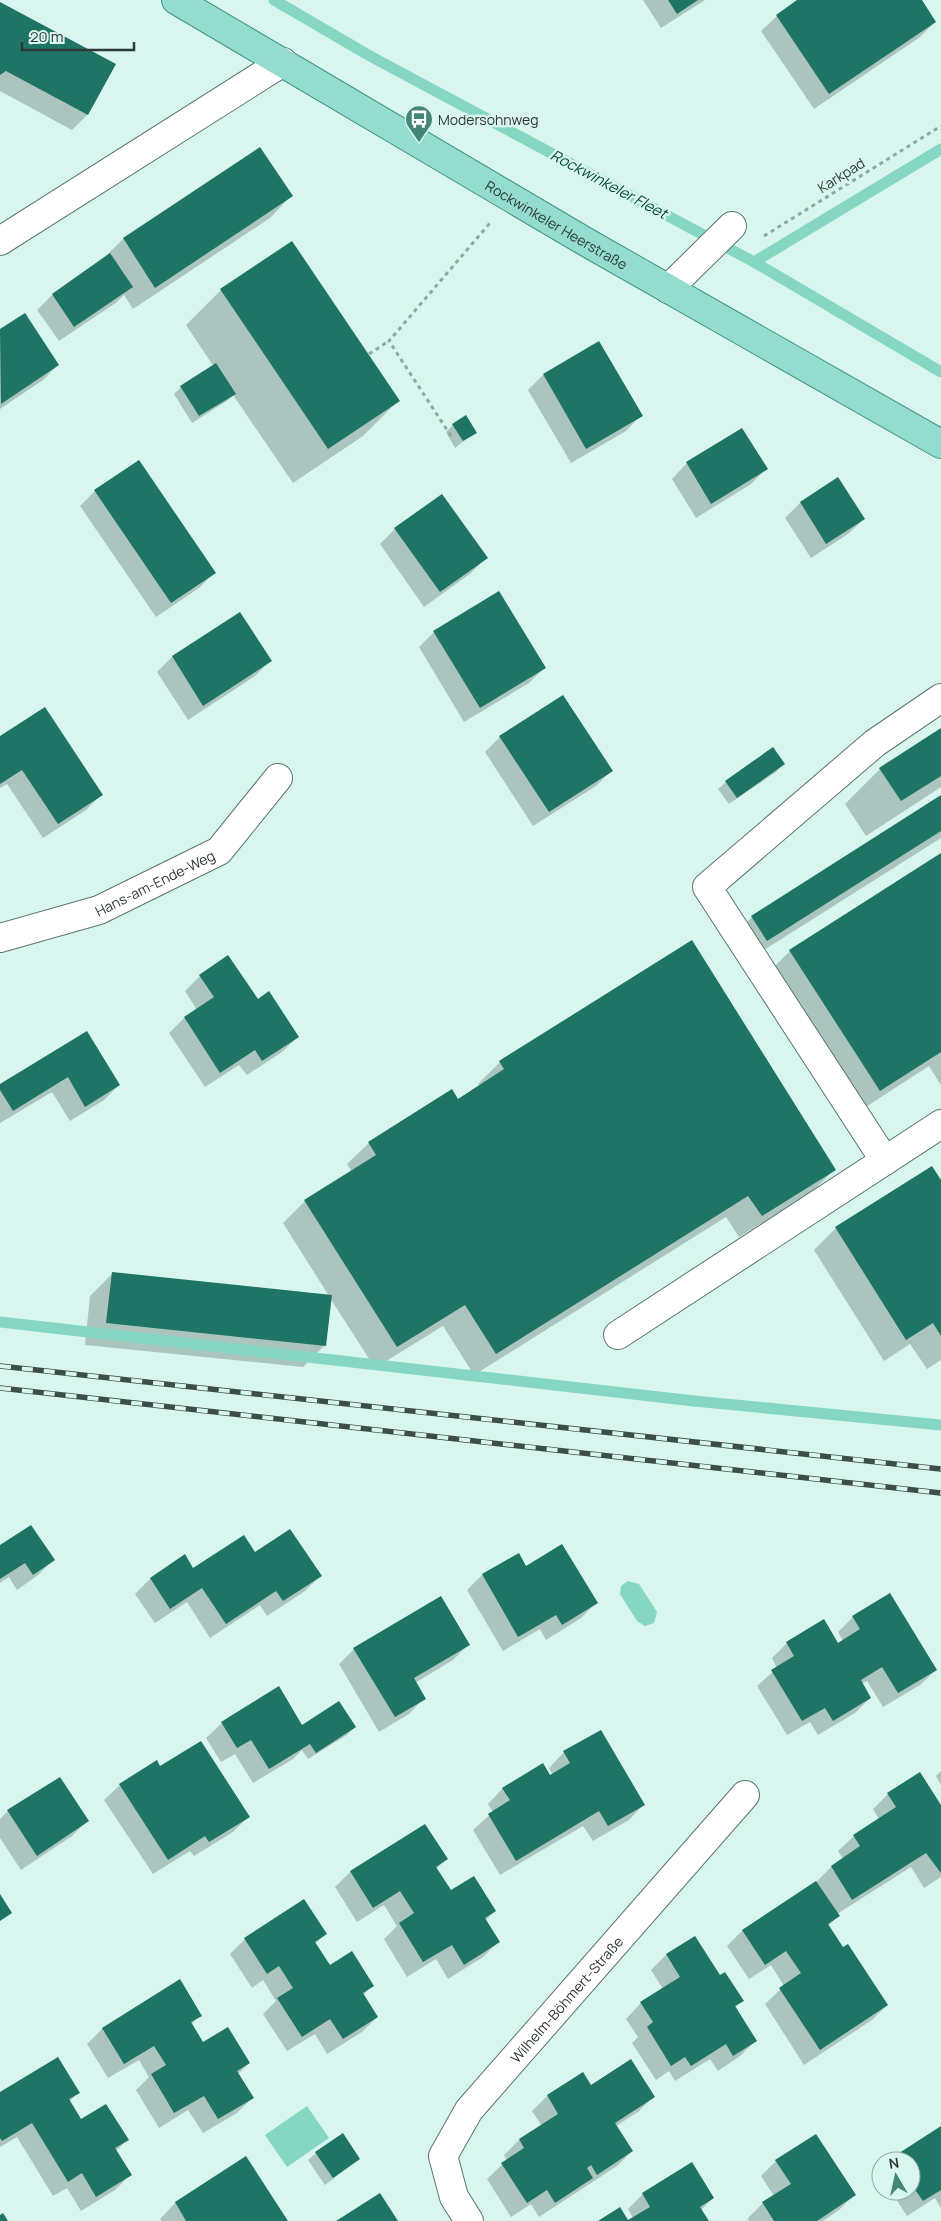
<svg xmlns="http://www.w3.org/2000/svg" width="941" height="2221" font-family="Manrope,sans-serif">
  <style>
    .water { fill: #86d6c4 }
    .shadow { fill: #0003 }
    .lines { fill: none; stroke-linecap: round; stroke-linejoin: round }
    .stream { stroke: #86d6c4; stroke-width: 11 }
    .building { fill: #1e7465 }
    .minor-casing { stroke: #5b766f; stroke-width: 30 }
    .major-casing { stroke: #409485; stroke-width: 30 }
    .path { stroke: #91a7a1; stroke-width: 3; stroke-dasharray: 4 4; stroke-linecap: butt }
    .minor { stroke: #fff; stroke-width: 28 }
    .major { stroke: #93dccf; stroke-width: 28 }
    .rail-casing { stroke: #3f4d49; stroke-width: 5.5 }
    .rail { stroke: #d8f5ee; stroke-width: 4; stroke-dasharray: 11; stroke-linecap: butt }
    .labels { text-anchor: middle; dominant-baseline: central; stroke-width: 5; stroke-linejoin: round; paint-order: stroke }
    .poi-label { font-size: 14px; fill: #2d3936; stroke: #d8f5ee; text-anchor: start }
    .street-label { font-size: 14px; fill: #2d3936; stroke: #d8f5ee }
    .water-label { font-size: 15px; font-style: italic; fill: #00493e; stroke: #d8f5ee }
  </style>
  <rect width="100%" height="100%" fill="#d8f5ee"/>
  <g class="water">
    <polygon points="628,1581 639,1584 657,1612 654,1623 645,1626 637,1621 620,1594 621,1586"/>
    <polygon points="307,2106 329,2138 287,2167 265,2135"/>
  </g>
  <g class="shadow">
    <polygon points="643,0 705,0 661,28"/>
    <polygon points="800,0 920,0 935,22 920,37 814,109 761,31 777,16"/>
    <polygon points="0,3 114,65 87,115 72,130 0,91"/>
    <polygon points="260,149 291,196 270,218 133,309 124,295 117,302 59,341 37,310 52,295 101,261 123,239"/>
    <polygon points="292,243 398,401 363,436 293,483 233,395 227,401 192,423 174,394 181,387 214,367 186,325 221,290"/>
    <polygon points="25,315 58,365 43,380 0,409 0,331"/>
    <polygon points="599,343 641,415 626,431 571,463 528,390 543,375"/>
    <polygon points="453,425 475,432 455,448 446,432"/>
    <polygon points="687,463 766,469 751,484 696,518 672,479"/>
    <polygon points="838,479 864,519 848,534 811,558 785,518 800,503"/>
    <polygon points="95,491 214,573 199,588 156,617 80,506"/>
    <polygon points="441,496 486,558 471,573 424,607 380,544 395,529"/>
    <polygon points="240,614 270,661 255,676 188,720 157,672 172,657"/>
    <polygon points="434,632 544,668 529,683 464,722 419,647"/>
    <polygon points="941,730 941,787 866,836 845,804 880,769"/>
    <polygon points="500,737 611,771 596,786 533,826 485,752"/>
    <polygon points="0,738 101,795 86,810 43,838 7,784 0,788"/>
    <polygon points="783,764 776,772 729,804 718,789 726,782"/>
    <polygon points="941,796 941,838 745,962 730,938 752,917"/>
    <polygon points="941,855 941,1085 929,1066 858,1112 768,973 790,951"/>
    <polygon points="200,976 257,1001 298,1037 282,1052 247,1075 239,1065 205,1087 169,1033 184,1018 197,1010 185,991"/>
    <polygon points="87,1032 119,1085 104,1100 70,1121 52,1092 0,1123 0,1085"/>
    <polygon points="500,1062 835,1169 813,1191 739,1237 726,1217 474,1375 443,1326 375,1368 330,1298 325,1345 303,1367 85,1345 90,1296 112,1274 329,1296 283,1223 305,1201 352,1172 347,1164 369,1143 457,1101 480,1087 478,1084"/>
    <polygon points="931,1168 941,1183 941,1360 927,1369 910,1344 884,1361 814,1250 836,1228"/>
    <polygon points="0,1546 53,1560 38,1575 17,1590 9,1577 0,1583"/>
    <polygon points="255,1554 320,1576 305,1591 267,1616 260,1605 210,1638 187,1602 155,1623 135,1594 150,1579"/>
    <polygon points="518,1554 525,1568 596,1603 581,1618 546,1640 540,1629 503,1651 467,1590 482,1575"/>
    <polygon points="853,1617 936,1670 920,1685 883,1707 867,1681 861,1684 870,1698 855,1713 818,1735 810,1722 787,1735 757,1686 777,1668 772,1658 787,1643 837,1645 843,1641 838,1632"/>
    <polygon points="468,1645 453,1660 415,1683 424,1698 409,1714 379,1732 339,1664 354,1649"/>
    <polygon points="279,1688 302,1726 355,1727 347,1735 308,1759 302,1750 293,1759 253,1783 235,1754 221,1762 206,1738 222,1723"/>
    <polygon points="564,1752 644,1804 629,1820 593,1841 583,1826 500,1875 473,1830 493,1812 488,1804 503,1788 549,1777 553,1775 549,1768"/>
    <polygon points="160,1768 248,1817 233,1832 194,1856 190,1851 153,1874 104,1800 120,1785"/>
    <polygon points="941,1771 941,1785 936,1776"/>
    <polygon points="888,1794 941,1807 941,1877 924,1888 911,1867 837,1914 838,1916 828,1926 842,1949 887,2005 872,2020 804,2065 765,2004 784,1986 771,1965 749,1979 727,1946 742,1931 816,1882 831,1867 843,1859 838,1851 854,1836 879,1819 873,1809"/>
    <polygon points="8,1811 87,1821 72,1836 21,1870 0,1838 0,1819"/>
    <polygon points="425,1825 446,1859 436,1869 451,1892 495,1911 485,1921 498,1942 483,1957 448,1979 436,1959 407,1977 384,1939 397,1926 384,1905 357,1922 335,1887 350,1872"/>
    <polygon points="325,1934 315,1944 330,1967 372,1986 363,1995 377,2017 362,2032 327,2054 315,2034 287,2051 263,2014 276,2001 263,1980 252,1988 230,1954 245,1939"/>
    <polygon points="695,1937 720,1977 742,2000 735,2008 755,2041 740,2056 718,2071 710,2059 675,2081 669,2071 656,2080 632,2043 638,2037 626,2019 641,2003 663,1989 651,1970 666,1955"/>
    <polygon points="180,1981 200,2015 191,2025 203,2044 249,2063 238,2074 252,2098 237,2113 203,2133 188,2110 159,2128 136,2090 149,2077 139,2060 108,2078 87,2044 102,2029"/>
    <polygon points="582,2074 591,2086 653,2097 638,2112 616,2126 632,2151 617,2166 539,2217 531,2204 511,2217 487,2179 507,2160 504,2155 519,2140 542,2126 532,2111 547,2096"/>
    <polygon points="78,2093 69,2102 81,2120 127,2140 116,2151 130,2175 115,2190 81,2211 67,2188 53,2196 17,2137 0,2147 0,2094"/>
    <polygon points="941,2128 941,2208 935,2198 907,2216 891,2191 911,2191 911,2161 891,2161"/>
    <polygon points="316,2153 359,2159 325,2185 308,2160"/>
    <polygon points="246,2158 286,2221 162,2221 160,2219 175,2203"/>
    <polygon points="776,2161 854,2195 839,2210 823,2221 749,2221 748,2218 763,2203 774,2196 761,2176"/>
    <polygon points="643,2194 713,2198 701,2210 708,2221 629,2221 633,2218 628,2209"/>
  </g>
  <g class="lines">
    <g class="stream">
      <polyline points="274,0 370,56 754,262 941,372"/>
      <polyline points="754,262 941,149"/>
      <polyline points="0,1322 694,1401 941,1425"/>
    </g>
  </g>
  <g class="building">
    <polygon points="668,0 698,0 677,14"/>
    <polygon points="797,0 922,0 936,22 829,94 776,15"/>
    <polygon points="0,2 116,64 88,115 6,71 0,75"/>
    <polygon points="260,147 293,196 155,288 123,238"/>
    <polygon points="292,241 400,401 328,449 220,289"/>
    <polygon points="110,253 133,287 74,327 52,294"/>
    <polygon points="25,313 59,365 1,404 0,329"/>
    <polygon points="599,341 643,416 586,449 543,374"/>
    <polygon points="216,363 236,394 199,416 180,386"/>
    <polygon points="466,415 477,433 463,441 452,424"/>
    <polygon points="742,428 768,469 711,504 686,462"/>
    <polygon points="139,460 216,573 171,603 94,490"/>
    <polygon points="838,477 865,519 826,544 800,502"/>
    <polygon points="442,494 488,558 440,592 394,528"/>
    <polygon points="499,591 546,668 480,708 433,631"/>
    <polygon points="240,612 272,661 203,706 172,656"/>
    <polygon points="563,695 613,771 549,812 499,736"/>
    <polygon points="45,707 103,795 58,824 22,770 0,784 0,736"/>
    <polygon points="941,728 941,776 901,801 879,768"/>
    <polygon points="773,747 785,764 737,798 725,781"/>
    <polygon points="941,795 941,831 767,941 751,916"/>
    <polygon points="941,853 941,1052 880,1091 789,950"/>
    <polygon points="692,940 836,1170 762,1216 748,1196 496,1354 465,1305 397,1347 304,1200 376,1155 368,1142 452,1089 458,1099 504,1069 499,1061"/>
    <polygon points="228,955 258,999 269,991 299,1037 262,1061 255,1050 220,1073 184,1017 214,997 199,975"/>
    <polygon points="87,1031 120,1085 85,1107 68,1077 13,1111 0,1090 0,1084"/>
    <polygon points="932,1166 941,1180 941,1336 933,1323 906,1340 835,1227"/>
    <polygon points="112,1272 332,1295 326,1346 106,1323"/>
    <polygon points="31,1525 55,1560 33,1575 25,1563 0,1579 0,1545"/>
    <polygon points="290,1529 322,1576 283,1601 276,1591 226,1624 202,1588 170,1609 150,1578 185,1554 193,1568 244,1535 255,1552"/>
    <polygon points="562,1544 598,1603 562,1625 556,1615 518,1637 482,1574 519,1553 526,1566"/>
    <polygon points="890,1593 937,1670 898,1693 882,1667 861,1680 871,1698 833,1721 825,1708 802,1721 771,1670 794,1656 786,1642 824,1619 838,1643 860,1629 852,1616"/>
    <polygon points="441,1596 470,1645 414,1678 426,1699 395,1717 353,1648"/>
    <polygon points="279,1686 302,1725 339,1701 356,1727 316,1753 310,1744 269,1769 251,1740 237,1748 221,1722"/>
    <polygon points="601,1730 645,1805 608,1826 599,1811 516,1861 488,1814 510,1800 502,1788 543,1763 550,1775 570,1763 563,1751"/>
    <polygon points="201,1741 250,1817 209,1842 205,1836 168,1860 119,1784 157,1760 160,1766"/>
    <polygon points="920,1772 941,1805 941,1873 926,1853 852,1900 831,1866 860,1846 853,1835 896,1807 887,1793"/>
    <polygon points="60,1777 89,1821 37,1856 7,1810"/>
    <polygon points="425,1824 448,1859 436,1867 451,1890 474,1876 496,1911 485,1918 500,1942 464,1965 452,1945 423,1962 399,1923 414,1913 400,1891 373,1908 350,1871"/>
    <polygon points="816,1881 840,1916 828,1924 843,1947 848,1944 888,2005 820,2050 779,1988 801,1973 786,1951 765,1965 742,1930"/>
    <polygon points="0,1894 12,1913 0,1921"/>
    <polygon points="304,1899 327,1934 315,1942 330,1965 352,1951 374,1986 363,1993 378,2017 343,2039 330,2019 302,2037 277,1998 293,1988 279,1966 267,1974 244,1938"/>
    <polygon points="695,1936 720,1975 725,1972 744,2001 735,2006 757,2041 733,2056 726,2044 691,2066 685,2057 671,2066 647,2027 653,2022 640,2002 680,1977 666,1954"/>
    <polygon points="180,1979 202,2016 191,2022 203,2042 228,2027 250,2063 237,2071 254,2098 218,2119 204,2096 174,2113 151,2074 166,2065 154,2046 124,2064 102,2028"/>
    <polygon points="58,2057 80,2093 69,2099 81,2119 106,2104 129,2140 115,2148 132,2175 96,2197 82,2173 68,2182 32,2123 2,2141 0,2138 0,2092"/>
    <polygon points="631,2059 655,2097 615,2123 633,2151 597,2175 591,2165 587,2168 593,2178 555,2203 547,2190 527,2203 501,2163 524,2148 519,2139 558,2114 547,2095 583,2072 591,2085"/>
    <polygon points="941,2126 941,2190 923,2201 911,2184 911,2161 896,2161 893,2157"/>
    <polygon points="343,2133 360,2159 333,2178 315,2152"/>
    <polygon points="816,2134 856,2195 817,2221 774,2221 762,2202 791,2184 775,2160"/>
    <polygon points="246,2156 288,2221 186,2221 175,2202"/>
    <polygon points="692,2162 714,2198 700,2207 709,2221 598,2221 620,2207 628,2220 650,2207 642,2193"/>
    <polygon points="380,2193 398,2221 336,2221"/>
    <polygon points="3,2213 8,2221 0,2221 0,2215"/>
  </g>
  <g class="lines">
    <g class="minor-casing">
      <g id="minor">
        <polyline points="0,241 283,62"/>
        <polyline points="668,289 732,226"/>
        <path id="s1" d="M0 938 99 910 219 851 278 778"/>
        <polyline points="885,1161 707,887 875,743 941,698"/>
        <polyline points="618,1335 941,1124"/>
        <path id="s2" d="M469 2221 454 2197 443 2156 469 2110 745 1795"/>
      </g>
    </g>
    <g class="major-casing">
      <g id="major">
        <path id="s3" d="M176 0 586 242 941 444"/>
      </g>
    </g>
    <g class="path">
      <polyline points="764,236 941,126"/>
      <polyline points="369,354 389,341"/>
      <polyline points="451,436 389,341 490,223"/>
    </g>
    <use href="#minor" class="minor"/>
    <use href="#major" class="major"/>
    <g class="rail-casing">
      <g id="rail">
        <polyline points="0,1366 941,1469"/>
        <polyline points="0,1388 941,1493"/>
      </g>
    </g>
    <use href="#rail" class="rail"/>
  </g>
  <defs>
    <g id="bus-pin" transform="scale(1.4375)"><path d="M0 17L-7.5 6A9.5 9.5 0 1 1 7.5 6Z" fill="#438678" stroke="#d8f5ee"/><path d="M-5-6H5V4H4V6H2V4H-2V6H-4V4H-5ZM-3.5-4V0h7V-4ZM-3.5 1.2v1.5H-2V1.2ZM2 1.2v1.5H3.5V1.2Z" fill="#fff"/></g>
  </defs>
  <g fill-rule="evenodd">
    <use href="#bus-pin" x="419" y="119"/>
  </g>
  <g class="labels">
    <g class="poi-label">
      <text x="438" y="119">Modersohnweg</text>
    </g>
    <g class="street-label">
      <text transform="translate(841 175) rotate(-32)">Karkpad</text>
      <text stroke="none"><textPath href="#s3" startOffset="442">Rockwinkeler Heerstraße</textPath></text>
      <text stroke="none"><textPath href="#s1" startOffset="165">Hans-am-Ende-Weg</textPath></text>
      <text stroke="none"><textPath href="#s2" startOffset="271">Wilhelm-Böhmert-Straße</textPath></text>
    </g>
    <g class="water-label">
      <text transform="translate(609 184) rotate(28)">Rockwinkeler Fleet</text>
    </g>
  </g>
  <g transform="translate(896 2176) rotate(351)"><circle r="24" fill="#d8f5ee" stroke="#94aaa4"/>
  <path d="M0-4L9 19L0 12L-9 19Z" fill="#438678"/>
  <text y="-8" font-size="14" font-weight="bold" text-anchor="middle" fill="#2d3936">N</text>
  </g>
  <path d="M22 42v8h112v-8" fill="none" stroke="#2d3936" stroke-width="2.5"/>
  <text x="30" y="42" font-size="15" fill="#2d3936" stroke="#d8f5ee" stroke-width="4" paint-order="stroke">20 m</text>
</svg>
